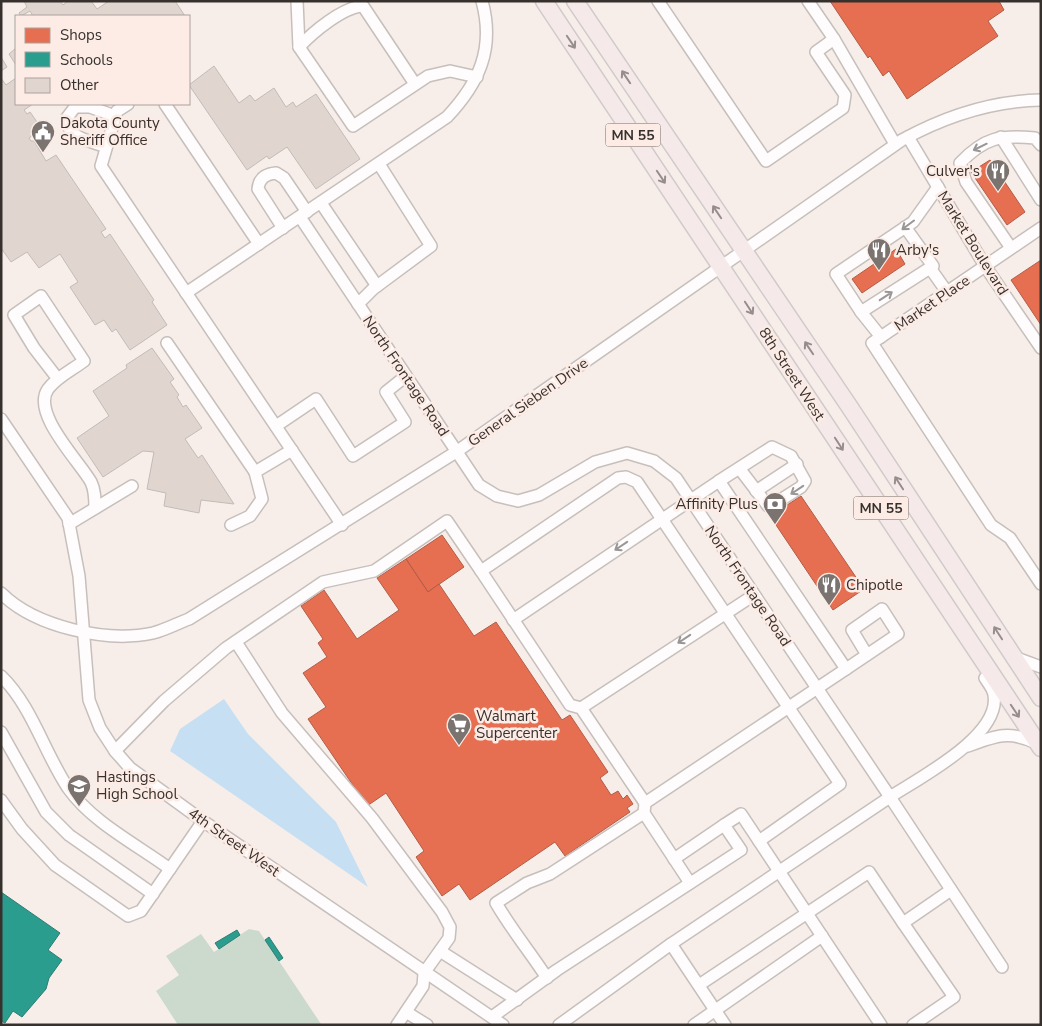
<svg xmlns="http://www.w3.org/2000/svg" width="1042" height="1026" font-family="'Nunito Sans',sans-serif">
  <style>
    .pitch { fill: #ccdace }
    .water { fill: #c7dff2 }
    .shops { fill: #e76f51; stroke: #b25c46 }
    .schools { fill: #2a9d8f; stroke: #2e7d72 }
    .building { fill: #e1d6cf; stroke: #c2bbb7 }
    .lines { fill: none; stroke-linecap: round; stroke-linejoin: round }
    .minor-casing { stroke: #c6bfbc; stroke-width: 14 }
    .highway-casing { stroke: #d0cbca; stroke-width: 19 }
    .minor { stroke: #fefcfc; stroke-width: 11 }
    .highway { stroke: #f5eae9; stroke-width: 16 }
    .oneway { stroke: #968e8c }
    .oneway2 { stroke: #9a9695 }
    .labels { text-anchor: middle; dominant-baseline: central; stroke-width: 5; stroke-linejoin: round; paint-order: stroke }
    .shield { fill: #fcece5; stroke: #726965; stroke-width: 1 }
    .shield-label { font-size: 14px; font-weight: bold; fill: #37312e }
    .poi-label { font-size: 15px; fill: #37312e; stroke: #fcece5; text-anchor: start }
    .street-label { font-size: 15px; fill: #37312e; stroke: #fcece5 }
  </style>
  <rect width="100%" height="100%" fill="#f7eeea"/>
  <polygon class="pitch" points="249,929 259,931 321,1024 178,1025 156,991 179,975 166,956 201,934 214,952"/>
  <polygon class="water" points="224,699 248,734 336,822 368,887 170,751 180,729"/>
  <g class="shops">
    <polygon points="830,1 999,1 1004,10 988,21 998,36 907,99 889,71 883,76 870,56 868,58"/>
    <polygon points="990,160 1025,212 1007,225 971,172"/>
    <polygon points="896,249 905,264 862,293 852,279"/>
    <polygon points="1041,260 1041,325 1011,280"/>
    <polygon points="801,496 864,589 833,610 770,516"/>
    <polygon points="442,535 464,567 428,592 406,559"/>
    <polygon points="406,559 428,592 439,584 474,636 496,622 562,720 570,715 608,772 600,778 611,795 618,791 623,799 627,795 633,804 627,808 630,812 565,856 555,842 470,900 459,884 442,896 416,857 424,851 386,793 367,806 308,719 326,707 303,673 327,657 318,643 323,639 301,606 324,590 357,639 399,610 377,578"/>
  </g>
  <g class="schools">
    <polygon points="1,892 60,933 48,950 62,960 49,978 46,989 22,1017 13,1011 5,1023 1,1021"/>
    <polygon points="237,930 240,935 219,949 215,943"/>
    <polygon points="269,937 283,958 279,961 265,940"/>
  </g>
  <g class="building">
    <polygon points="24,1 60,1 63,5 68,1 91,1 97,9 109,1 175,1 185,16 33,16 30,11 21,16 19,13 27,7"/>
    <polygon points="16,48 16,65 9,54"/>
    <polygon points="1,57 7,67 1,71"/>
    <polygon points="214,66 239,103 250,95 255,101 274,88 286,107 293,102 296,107 316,94 360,159 316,189 287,147 269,159 267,156 247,170 189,85"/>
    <polygon points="1,78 6,85 16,78 16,104 33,104 24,110 27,114 30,112 42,129 29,138 31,141 34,141 46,161 56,155 106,229 101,232 105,238 110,234 154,300 152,302 167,325 130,350 116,329 112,332 104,320 95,325 70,287 78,282 60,254 39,268 27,252 11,262 1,248"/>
    <polygon points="152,348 174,379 170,382 179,395 177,397 183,407 186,405 202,428 185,439 198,458 202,455 234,504 201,500 199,513 164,506 166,493 147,489 154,452 143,451 103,477 77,438 109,416 93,391 127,368 126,365"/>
  </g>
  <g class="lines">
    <g class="minor-casing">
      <g id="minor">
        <polyline points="297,1 299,47 353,126 428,76 450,71 477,77"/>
        <polyline points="658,1 766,161 843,108 845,95 816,52 834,39"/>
        <polyline points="808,1 834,39 895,144"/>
        <path d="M299 47C313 32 343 7 363 6L415 84"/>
        <polyline points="128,104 117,111 101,166 342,525"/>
        <polyline points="165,104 259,244"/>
        <polyline points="908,137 985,266 1041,348"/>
        <polyline points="1001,137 1041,200"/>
        <path d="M106 147C90 140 69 140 66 119L75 107H90L115 116"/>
        <polyline points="321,203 377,286"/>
        <path d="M300 217 479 485 497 496 518 501 539 495 595 462 627 453 654 461 676 478 890 797C919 778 1001 736 994 695 993 688 988 683 985 678"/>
        <polyline points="905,227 933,266 861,312 836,274 913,222 938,187"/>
        <path d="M283 228 258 189C259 178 266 174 276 173L284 178 307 212"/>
        <polyline points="1041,228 872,343 991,525 1010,538 1041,584"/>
        <path d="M1011 248 966 182 960 163C985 137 1000 135 1035 138L1041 145"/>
        <polyline points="930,268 947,292"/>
        <path d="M186 293 447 117C479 83 495 49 482 1"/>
        <polyline points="358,304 373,289 431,246 379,164"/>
        <polyline points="861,312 881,337"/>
        <polyline points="167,343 255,472"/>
        <path d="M58 379 34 348 14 315 41 296 84 361C72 370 57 377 48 389 31 413 79 461 91 482 95 490 95 499 95 508"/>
        <polyline points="1,419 68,518 79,576 89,700 100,728 115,751 130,768 203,821 503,1025"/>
        <polyline points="276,426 316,399 353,456 405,422 386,392 406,376"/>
        <polyline points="719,481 772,447 791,456 805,481 801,487 771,506 768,506 739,468"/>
        <polyline points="756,491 797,464"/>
        <polyline points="69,524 132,486"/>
        <polyline points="231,525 250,516 262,499 255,472 292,450"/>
        <path d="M1 593C35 627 107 643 153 633 165 630 178 623 189 619L456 452 902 140C944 117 992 101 1041 100"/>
        <polyline points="513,620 719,481 846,669 645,803"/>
        <polyline points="236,642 282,713 372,818 442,912 450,927 449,938 424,973 423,986 397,1025"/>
        <polyline points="1014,657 1041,667"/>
        <polyline points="846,669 898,634 882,609 852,630 867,655"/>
        <path d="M1 676C32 706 44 752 68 788 93 823 136 844 170 869"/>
        <polyline points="581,708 754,595"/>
        <polyline points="1,732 46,812 69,835 153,894"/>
        <path d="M968 746C995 736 1009 730 1036 743"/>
        <polyline points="115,751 164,701 226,648 323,582 374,571 447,521 481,571"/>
        <polyline points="1,800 22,829 55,865 128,916 141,911 203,821"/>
        <polyline points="674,859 724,825"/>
        <polyline points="690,883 644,813 645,803 581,708 570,705 481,571 618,478 626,477 637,482 840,784 759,841"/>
        <polyline points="671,944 725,1025"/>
        <polyline points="440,951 517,1000"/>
        <path d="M547 978C530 952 511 929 496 903L527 883 550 874 644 813"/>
        <polyline points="699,985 869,872 903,923"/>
        <polyline points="406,1012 427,1025"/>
        <polyline points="492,1017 557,970 741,850 724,825 741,814 881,1025"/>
        <polyline points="559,1025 671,944 890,797 1002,967"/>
        <polyline points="694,1025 822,936"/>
        <polyline points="913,1025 954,997 903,923 951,890"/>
      </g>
    </g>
    <g class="highway-casing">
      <g id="highway">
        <polyline points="544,1 1041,748"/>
        <polyline points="575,1 849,406 1041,698"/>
      </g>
    </g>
    <use href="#minor" class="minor"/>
    <use href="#highway" class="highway"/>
  </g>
  <defs><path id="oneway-shaft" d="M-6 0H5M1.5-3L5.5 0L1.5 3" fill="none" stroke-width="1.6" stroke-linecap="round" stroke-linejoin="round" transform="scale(1.25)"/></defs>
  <g class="oneway">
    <use href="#oneway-shaft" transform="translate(571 42) rotate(56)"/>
    <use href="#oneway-shaft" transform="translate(626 77) rotate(-124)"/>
    <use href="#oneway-shaft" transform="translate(661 177) rotate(56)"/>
    <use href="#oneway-shaft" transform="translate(717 212) rotate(-124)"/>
    <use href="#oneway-shaft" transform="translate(749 308) rotate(57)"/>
    <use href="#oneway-shaft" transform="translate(809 348) rotate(-124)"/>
    <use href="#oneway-shaft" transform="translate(839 444) rotate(57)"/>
    <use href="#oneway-shaft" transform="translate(899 483) rotate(-123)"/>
    <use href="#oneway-shaft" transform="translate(998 633) rotate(-123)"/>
    <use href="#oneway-shaft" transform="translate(1015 711) rotate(56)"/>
  </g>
  <g class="oneway2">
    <use href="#oneway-shaft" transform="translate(980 147) rotate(154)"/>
    <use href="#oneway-shaft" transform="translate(908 225) rotate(143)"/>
    <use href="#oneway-shaft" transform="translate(886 296) rotate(-33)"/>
    <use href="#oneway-shaft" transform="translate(797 490) rotate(146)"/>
    <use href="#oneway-shaft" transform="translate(621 546) rotate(146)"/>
    <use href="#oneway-shaft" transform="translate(684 639) rotate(146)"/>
  </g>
  <defs>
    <g id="civic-pin" transform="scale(1.25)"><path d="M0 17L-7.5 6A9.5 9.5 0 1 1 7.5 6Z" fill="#7a7370" stroke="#fcece5"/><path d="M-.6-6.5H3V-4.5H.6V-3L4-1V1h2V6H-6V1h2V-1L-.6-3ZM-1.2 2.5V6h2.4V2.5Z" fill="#fff"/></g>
    <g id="restaurant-pin" transform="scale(1.25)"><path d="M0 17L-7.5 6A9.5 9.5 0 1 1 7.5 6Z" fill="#7a7370" stroke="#fcece5"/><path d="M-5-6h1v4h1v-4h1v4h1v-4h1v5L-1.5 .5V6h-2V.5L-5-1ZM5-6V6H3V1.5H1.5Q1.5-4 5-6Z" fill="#fff"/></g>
    <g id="bank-pin" transform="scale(1.25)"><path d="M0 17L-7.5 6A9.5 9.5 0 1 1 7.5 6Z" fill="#7a7370" stroke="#fcece5"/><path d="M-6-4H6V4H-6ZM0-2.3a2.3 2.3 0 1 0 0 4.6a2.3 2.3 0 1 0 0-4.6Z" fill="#fff"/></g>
    <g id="supermarket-pin" transform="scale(1.25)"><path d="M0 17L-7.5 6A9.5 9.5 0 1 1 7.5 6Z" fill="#7a7370" stroke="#fcece5"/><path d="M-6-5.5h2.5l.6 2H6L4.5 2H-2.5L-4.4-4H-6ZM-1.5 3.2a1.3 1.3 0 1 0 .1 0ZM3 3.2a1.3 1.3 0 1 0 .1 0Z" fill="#fff"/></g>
    <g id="school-pin" transform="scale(1.25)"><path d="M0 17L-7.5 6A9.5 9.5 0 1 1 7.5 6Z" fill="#7a7370" stroke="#fcece5"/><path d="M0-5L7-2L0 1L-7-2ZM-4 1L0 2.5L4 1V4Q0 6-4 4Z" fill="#fff"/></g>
  </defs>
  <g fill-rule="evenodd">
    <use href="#civic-pin" x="43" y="132"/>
    <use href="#restaurant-pin" x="998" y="171"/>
    <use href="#restaurant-pin" x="879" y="250"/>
    <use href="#bank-pin" x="775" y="504"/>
    <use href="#restaurant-pin" x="829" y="585"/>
    <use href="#supermarket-pin" x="459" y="725"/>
    <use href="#school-pin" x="79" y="786"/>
  </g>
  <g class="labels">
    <g class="shield">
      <rect x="605.5" y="123.5" width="55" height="23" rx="4"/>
      <rect x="853.5" y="496.5" width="55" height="23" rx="4"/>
    </g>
    <g class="shield-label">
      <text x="633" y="135">MN 55</text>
      <text x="881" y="508">MN 55</text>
    </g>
    <g class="poi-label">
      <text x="60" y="123">Dakota County<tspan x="60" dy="17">Sheriff Office</tspan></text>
      <text x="980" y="171" text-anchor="end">Culver's</text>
      <text x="896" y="250">Arby's</text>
      <text x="758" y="504" text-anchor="end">Affinity Plus</text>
      <text x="846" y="585">Chipotle</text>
      <text x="476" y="716">Walmart<tspan x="476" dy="17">Supercenter</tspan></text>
      <text x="96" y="777">Hastings<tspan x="96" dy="17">High School</tspan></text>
    </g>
    <g class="street-label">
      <text transform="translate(973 243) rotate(58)">Market Boulevard</text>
      <text transform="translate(932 303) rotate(-34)">Market Place</text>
      <text transform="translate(792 374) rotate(57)">8th Street West</text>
      <text transform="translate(406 376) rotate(56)">North Frontage Road</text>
      <text transform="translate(528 402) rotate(-35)">General Sieben Drive</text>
      <text transform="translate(748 586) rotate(56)">North Frontage Road</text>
      <text transform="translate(234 842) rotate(35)">4th Street West</text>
    </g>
  </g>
  <rect width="1042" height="1026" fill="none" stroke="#37312e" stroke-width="5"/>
  <rect x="15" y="15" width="175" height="90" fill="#fcece5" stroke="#ada19c"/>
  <rect x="25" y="28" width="25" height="15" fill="#e76f51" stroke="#ada19c"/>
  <text x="60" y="40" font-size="15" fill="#37312e">Shops</text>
  <rect x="25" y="52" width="25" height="15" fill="#2a9d8f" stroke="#ada19c"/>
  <text x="60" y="65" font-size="15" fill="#37312e">Schools</text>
  <rect x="25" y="78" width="25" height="15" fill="#e1d6cf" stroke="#ada19c"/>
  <text x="60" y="90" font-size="15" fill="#37312e">Other</text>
</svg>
